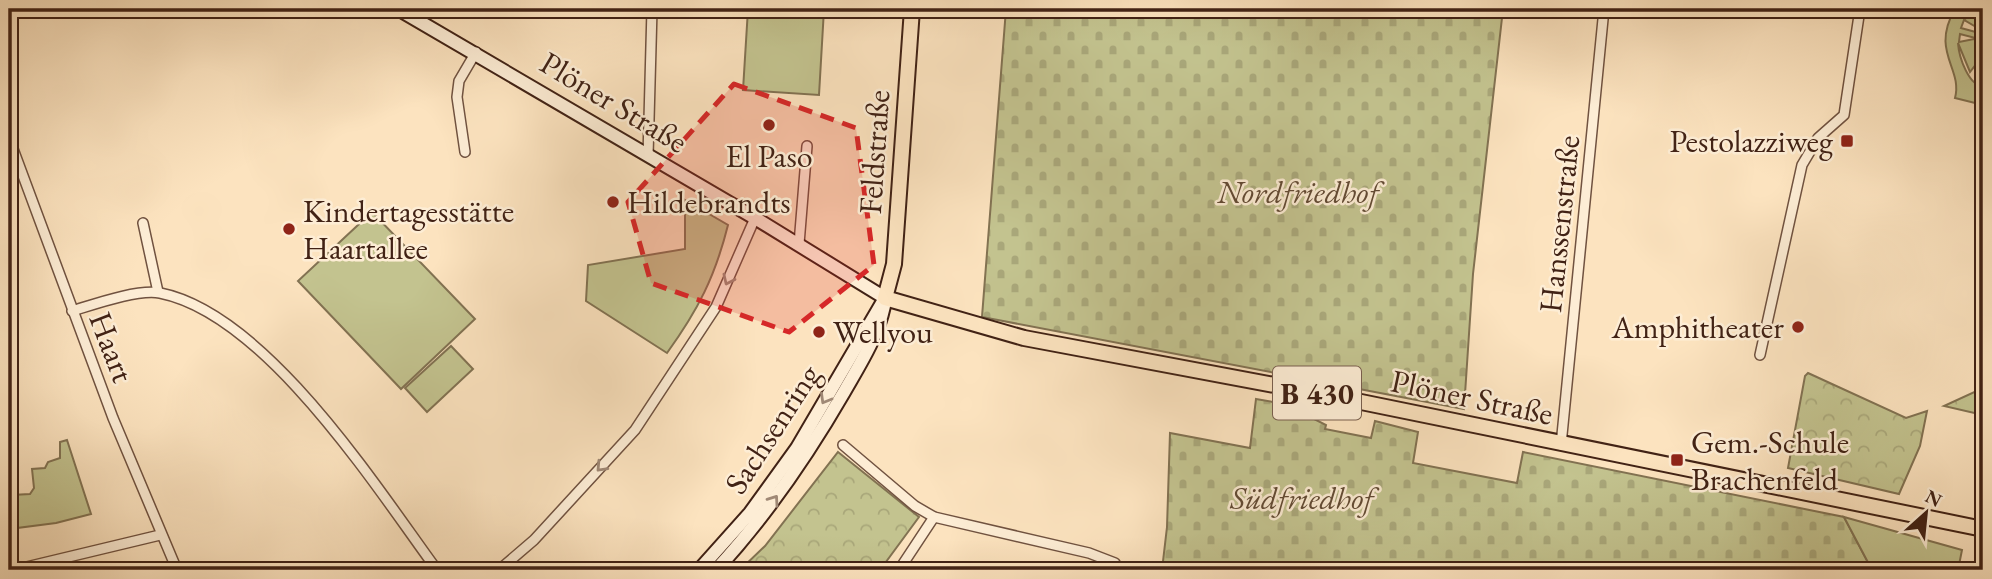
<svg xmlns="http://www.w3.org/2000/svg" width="1992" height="579" font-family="'EB Garamond',serif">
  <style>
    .forest { fill: url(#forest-crowns); stroke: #827252; stroke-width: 2 }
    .cemetery { fill: url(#cemetery-stones); stroke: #827252; stroke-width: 2 }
    .green { fill: #c3c38f; stroke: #827252; stroke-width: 2 }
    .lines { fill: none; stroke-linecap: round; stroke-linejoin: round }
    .minor-casing { stroke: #705240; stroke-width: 12 }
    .secondary-casing { stroke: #412215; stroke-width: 16 }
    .primary-casing { stroke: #412215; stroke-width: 18 }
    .minor { stroke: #fdedd5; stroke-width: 9 }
    .secondary { stroke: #fdedd5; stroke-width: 12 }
    .primary { stroke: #fce3bf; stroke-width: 14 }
    .oneway { stroke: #9f8875 }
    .marked { fill: #d62828; fill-opacity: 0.2; stroke: #d62828; stroke-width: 5; stroke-dasharray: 14 9; stroke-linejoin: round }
    .poi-dot { fill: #8f2418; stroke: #fdedd5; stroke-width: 2.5 }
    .labels { text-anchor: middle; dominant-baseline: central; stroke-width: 5; stroke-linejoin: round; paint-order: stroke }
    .shield { fill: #fdedd5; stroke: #795f4f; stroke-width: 2 }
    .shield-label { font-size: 30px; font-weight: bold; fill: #412215 }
    .street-label { font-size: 32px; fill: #412215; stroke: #fdedd5 }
    .poi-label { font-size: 32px; fill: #412215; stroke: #fdedd5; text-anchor: start }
    .park-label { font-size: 32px; font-style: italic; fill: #624a34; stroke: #fdedd5 }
  </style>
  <defs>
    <pattern id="forest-crowns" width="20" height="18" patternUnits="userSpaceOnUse" patternTransform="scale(1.75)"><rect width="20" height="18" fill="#c3c38f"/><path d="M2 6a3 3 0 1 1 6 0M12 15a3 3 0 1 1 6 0" fill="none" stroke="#a9a77a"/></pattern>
    <pattern id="cemetery-stones" width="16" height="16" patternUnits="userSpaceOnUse" patternTransform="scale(1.75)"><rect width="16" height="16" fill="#c3c38f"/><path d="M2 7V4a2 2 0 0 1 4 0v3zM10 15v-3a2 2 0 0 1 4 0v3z" fill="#a9a77a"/></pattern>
  </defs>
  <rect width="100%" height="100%" fill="#fce3bf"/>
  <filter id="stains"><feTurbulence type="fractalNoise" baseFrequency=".00286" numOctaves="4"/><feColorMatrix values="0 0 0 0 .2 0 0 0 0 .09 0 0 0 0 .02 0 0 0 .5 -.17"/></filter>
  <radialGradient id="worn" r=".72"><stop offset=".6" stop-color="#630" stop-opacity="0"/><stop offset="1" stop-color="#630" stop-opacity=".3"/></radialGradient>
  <g class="forest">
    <polygon points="1808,373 1906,418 1927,411 1920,446 1899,494 1788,468 1805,376"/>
    <polygon points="1983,388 1983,415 1944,406"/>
    <polygon points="838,452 919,517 880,570 740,570 765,546"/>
  </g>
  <g class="cemetery">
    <polygon points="1006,9 1503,9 1473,274 1464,409 982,317"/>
    <polygon points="1256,399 1314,409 1312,418 1326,425 1325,429 1371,438 1375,421 1418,432 1413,463 1517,483 1523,452 1844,517 1872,570 1162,570 1167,527 1170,433 1250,448"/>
  </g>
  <g class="green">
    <polygon points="748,9 824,9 819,95 743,90"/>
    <path d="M1955 9H1971L1965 19 1978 9H1983V31L1964 20 1961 28 1983 34V40L1960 34 1959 42 1974 39 1983 42V55L1970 72 1958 43C1959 58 1969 86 1983 86V105L1955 98C1963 68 1930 52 1955 9Z"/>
    <path d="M685 200 728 225C715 277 698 310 667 353L586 301 588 265 685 249Z"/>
    <polygon points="372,212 475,319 401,389 298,281"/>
    <polygon points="451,346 473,369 427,412 405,388"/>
    <polygon points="67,440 91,514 56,523 9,529 12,495 30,494 34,488 32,469 45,468 48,462 60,458 60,442"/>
    <polygon points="1844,517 1962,550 1958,570 1872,570"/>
  </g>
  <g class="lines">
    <g class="minor-casing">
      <g id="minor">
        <polyline points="9,138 113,418 177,570"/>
        <polyline points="465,152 457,97 459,81 476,52"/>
        <polyline points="648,156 652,9"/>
        <polyline points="143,223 158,292"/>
        <polyline points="799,244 807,146"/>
        <path d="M72 311C95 304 137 289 160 293 266 314 376 487 437 570"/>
        <polyline points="1760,355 1802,165 1818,138 1844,115 1860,9"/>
        <polyline points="843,445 915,506 934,517 1089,553 1115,563"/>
        <polyline points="1561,445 1604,9"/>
        <polyline points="14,570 160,535"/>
        <polyline points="499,570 534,540 635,430 716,307 755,218"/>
        <polyline points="899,570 934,517"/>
      </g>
    </g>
    <g class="secondary-casing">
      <g id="secondary">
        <polyline points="398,9 755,218 885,298"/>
        <polyline points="699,570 750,513 797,448 885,298"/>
        <path d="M716 570C766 516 807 456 844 392 860 364 877 338 884 306"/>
      </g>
    </g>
    <g class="primary-casing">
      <polyline id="primary" points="912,9 894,264 885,298 1024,338 1317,393 1983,529"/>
    </g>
    <use href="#minor" class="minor"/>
    <use href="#secondary" class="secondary"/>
    <use href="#primary" class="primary"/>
  </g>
  <defs><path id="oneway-chevron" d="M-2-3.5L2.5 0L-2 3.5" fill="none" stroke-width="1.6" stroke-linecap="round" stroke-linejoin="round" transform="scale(1.75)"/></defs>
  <g class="oneway">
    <use href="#oneway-chevron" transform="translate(728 280) rotate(115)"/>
    <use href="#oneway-chevron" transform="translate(825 399) rotate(120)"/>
    <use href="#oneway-chevron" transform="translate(601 467) rotate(133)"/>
    <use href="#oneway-chevron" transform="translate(774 500) rotate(-55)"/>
  </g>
  <path class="marked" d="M734 84 856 128 874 265 789 332 651 283 628 202Z"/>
  <g class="poi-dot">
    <circle cx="769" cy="125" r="7"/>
    <rect x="1840" y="134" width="14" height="14" rx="3.5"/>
    <circle cx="613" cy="202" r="7"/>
    <circle cx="289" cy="229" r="7"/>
    <circle cx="1798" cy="327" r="7"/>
    <circle cx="819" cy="332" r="7"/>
    <rect x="1670" y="453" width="14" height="14" rx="3.5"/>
  </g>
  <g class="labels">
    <rect class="shield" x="1273" y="366.5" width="88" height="53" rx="5"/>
    <g class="shield-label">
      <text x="1317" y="393">B 430</text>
    </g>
    <g class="street-label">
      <text transform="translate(614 102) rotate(31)">Plöner Straße</text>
      <text transform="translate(874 152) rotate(-86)">Feldstraße</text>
      <text transform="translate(1559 224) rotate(-84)">Hanssenstraße</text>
      <text transform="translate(112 347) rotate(69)">Haart</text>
      <text transform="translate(1472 397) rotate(12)">Plöner Straße</text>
      <text transform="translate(772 429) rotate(-57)">Sachsenring</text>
    </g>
    <g class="poi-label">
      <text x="1833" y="141" text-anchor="end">Pestolazziweg</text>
      <text x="769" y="156" text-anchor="middle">El Paso</text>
      <text x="627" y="202">Hildebrandts</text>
      <text x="303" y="211">Kindertagesstätte<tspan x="303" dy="37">Haartallee</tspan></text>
      <text x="1784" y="327" text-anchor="end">Amphitheater</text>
      <text x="833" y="332">Wellyou</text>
      <text x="1691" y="442">Gem.-Schule<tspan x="1691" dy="37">Brachenfeld</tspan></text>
    </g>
    <g class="park-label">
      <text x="1298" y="192">Nordfriedhof</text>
      <text x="1302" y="498">Südfriedhof</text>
    </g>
  </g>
  <rect width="1992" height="579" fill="none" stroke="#fce3bf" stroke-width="35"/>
  <rect x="10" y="10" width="1971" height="558" fill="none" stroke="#412215" stroke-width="3.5"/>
  <rect x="18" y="18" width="1957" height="544" fill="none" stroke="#412215" stroke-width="2"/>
  <g transform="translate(1926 513) rotate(27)" stroke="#fdedd5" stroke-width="5" paint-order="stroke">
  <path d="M0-5L12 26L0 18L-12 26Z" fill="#412215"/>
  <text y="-10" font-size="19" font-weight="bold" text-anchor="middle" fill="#412215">N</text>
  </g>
  <rect width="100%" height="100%" filter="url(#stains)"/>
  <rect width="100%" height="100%" fill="url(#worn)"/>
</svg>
